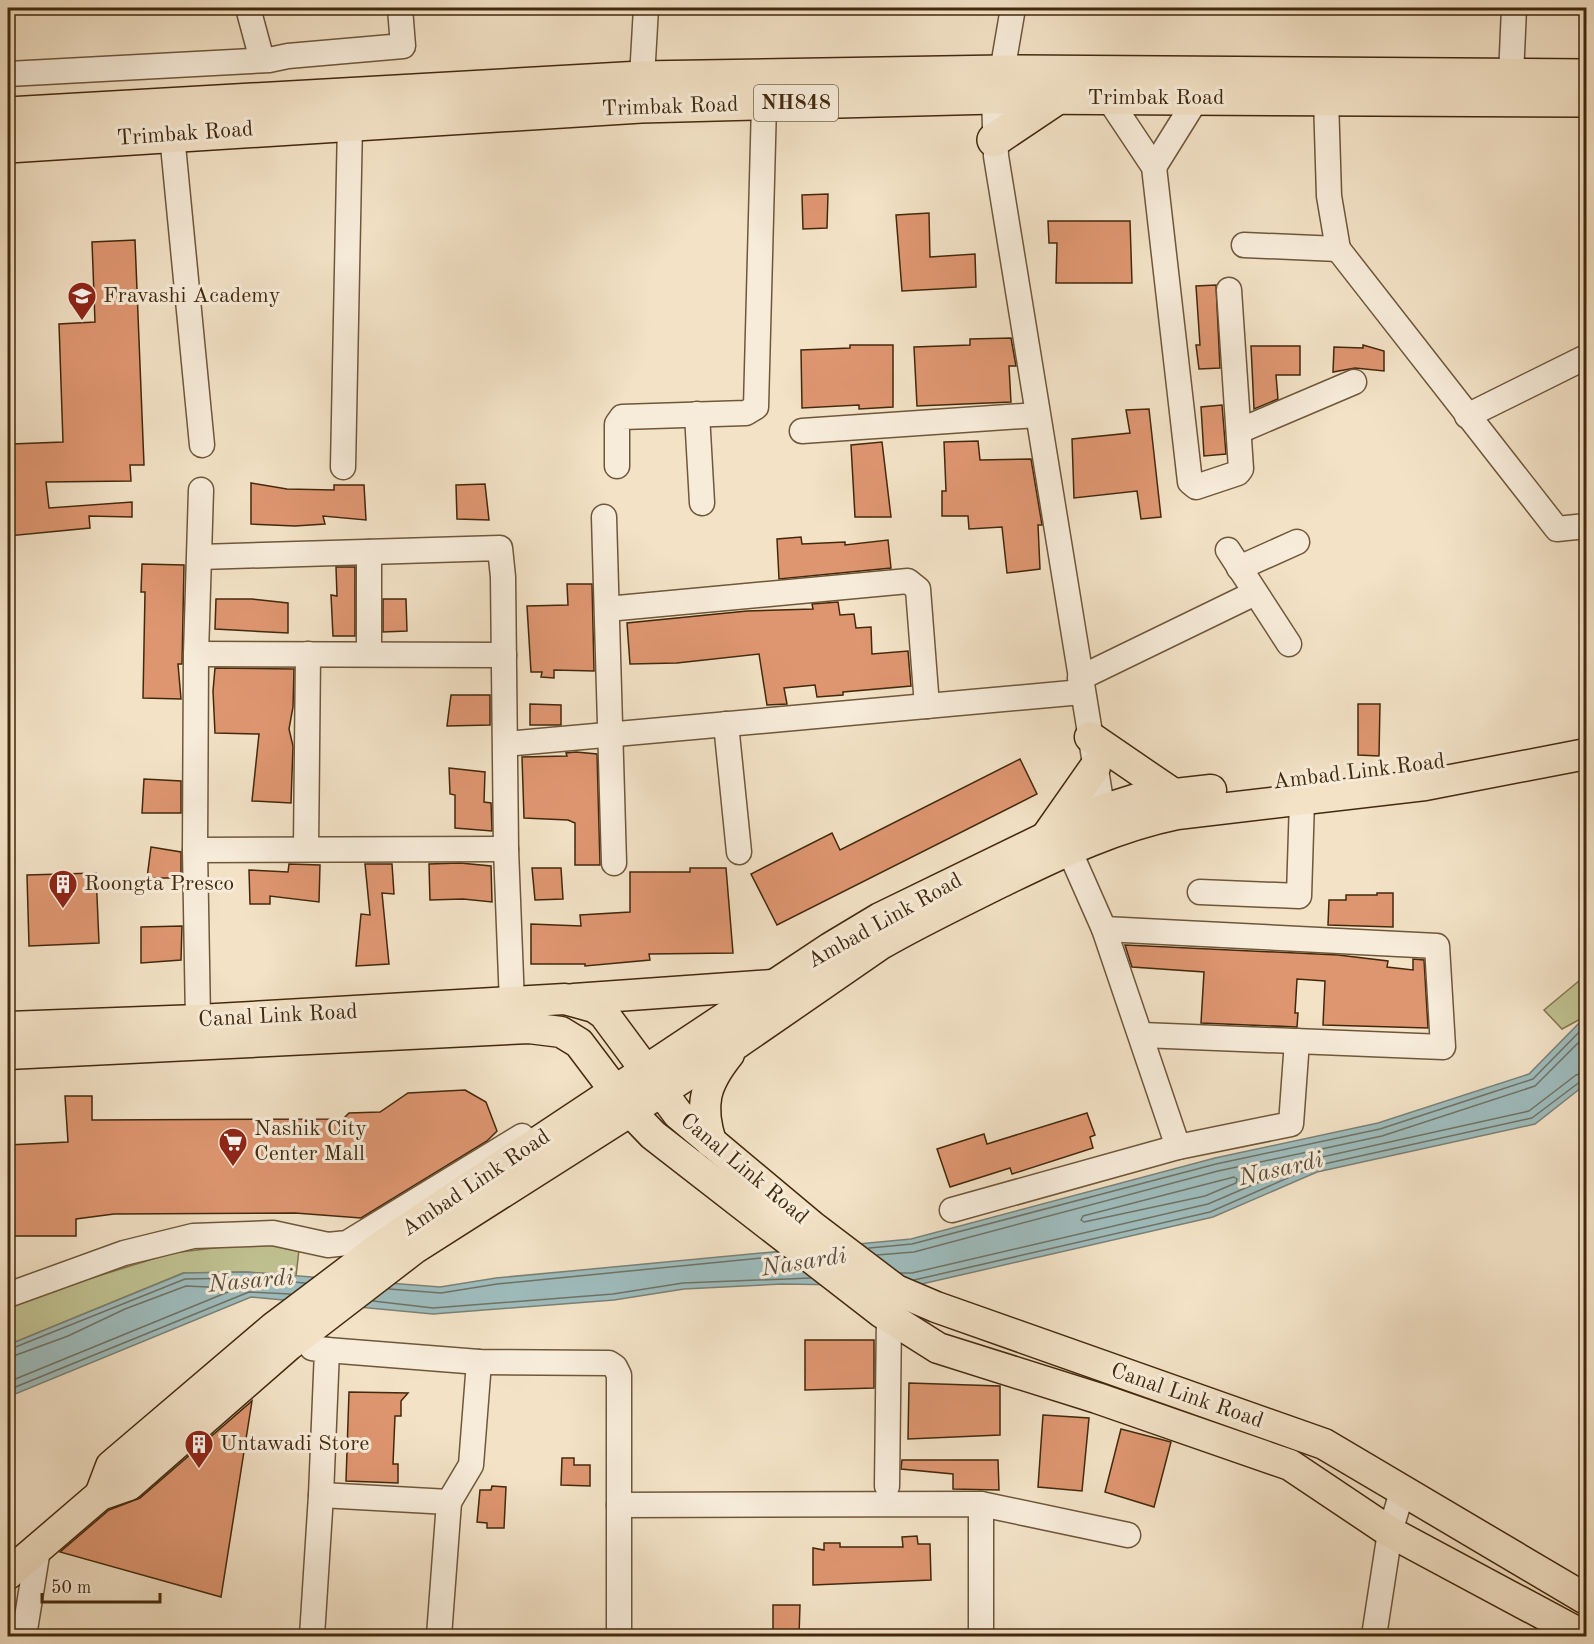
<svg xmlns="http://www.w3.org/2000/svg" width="1594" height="1644" font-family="'Old Standard TT',serif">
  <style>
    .green { fill: #c0c291; stroke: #82764e; stroke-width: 1.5 }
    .water { fill: #9ebcbd; stroke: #7a8176; stroke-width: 1.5 }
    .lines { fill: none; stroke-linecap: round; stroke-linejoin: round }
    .shore { stroke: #707264; stroke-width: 1.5 }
    .building { fill: #de9671; stroke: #43290c; stroke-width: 1.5 }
    .minor-casing { stroke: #6f573a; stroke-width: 27 }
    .major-casing { stroke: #43290c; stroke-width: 33 }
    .highway-casing { stroke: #43290c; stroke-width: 36 }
    .minor { stroke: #f7ecda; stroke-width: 24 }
    .major { stroke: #f3e2c6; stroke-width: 30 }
    .highway { stroke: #f3e2c6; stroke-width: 33 }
    .labels { text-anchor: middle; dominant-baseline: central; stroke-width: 6; stroke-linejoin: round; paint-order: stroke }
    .shield { fill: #f7ecda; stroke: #79644a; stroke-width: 1.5 }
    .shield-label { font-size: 21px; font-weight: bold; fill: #43290c }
    .street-label { font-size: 22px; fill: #43290c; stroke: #f7ecda }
    .poi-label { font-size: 22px; fill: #43290c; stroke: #f7ecda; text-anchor: start }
    .water-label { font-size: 24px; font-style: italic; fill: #5a4e38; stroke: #f7ecda }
  </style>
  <rect width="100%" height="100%" fill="#f3e2c6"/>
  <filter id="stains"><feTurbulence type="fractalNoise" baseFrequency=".00333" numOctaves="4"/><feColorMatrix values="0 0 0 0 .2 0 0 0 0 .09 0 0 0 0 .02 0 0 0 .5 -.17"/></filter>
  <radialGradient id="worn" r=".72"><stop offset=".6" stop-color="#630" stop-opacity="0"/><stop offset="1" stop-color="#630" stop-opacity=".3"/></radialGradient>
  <g class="green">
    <polygon points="1586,975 1586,1016 1562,1029 1544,1010"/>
    <polygon points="256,1243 299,1250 296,1276 245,1272 183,1273 8,1345 8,1304 172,1253"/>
  </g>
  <polygon class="water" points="1586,1016 1586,1084 1535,1124 1317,1172 1213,1217 913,1286 782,1284 684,1289 614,1300 433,1314 251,1297 8,1397 8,1345 184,1273 246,1272 440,1287 496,1278 911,1239 1215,1158 1378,1123 1529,1074"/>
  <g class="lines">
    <g class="shore">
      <polygon points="1234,1177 1237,1179 1236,1183 1205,1196 1084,1222 1081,1220 1083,1216"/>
      <polyline points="869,1248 912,1244 1216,1164 1380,1129 1487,1094 1533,1079 1586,1025"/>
      <polyline points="877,1255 914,1252 1218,1171 1382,1136 1535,1086 1586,1035"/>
      <polyline points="791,1263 769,1265 767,1269 801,1271"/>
      <polyline points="900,1273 912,1273 1208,1204 1313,1159 1529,1111 1576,1075 1586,1072"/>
      <polyline points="914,1280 1210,1212 1315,1166 1532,1118 1581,1081 1586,1080"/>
      <polyline points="389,1289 441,1293 497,1284 782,1256"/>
      <polyline points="373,1301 433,1308 613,1294 683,1283 811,1278"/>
      <polyline points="8,1350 185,1279 245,1278 305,1283"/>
      <polyline points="8,1358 68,1336 125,1309 186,1286 230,1288 228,1292 8,1382"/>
      <polyline points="8,1390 249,1292 290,1294"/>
    </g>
  </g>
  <g class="building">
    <polygon points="828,194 827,228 803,229 802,195"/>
    <polygon points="929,213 930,257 975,254 976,287 902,291 896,215"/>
    <polygon points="1048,221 1130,221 1132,283 1056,283 1057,243 1049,243"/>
    <polygon points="135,240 144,465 130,465 131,481 46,482 49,508 132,502 132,517 89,516 90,528 8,536 8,450 13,450 12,444 63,442 59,324 95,322 92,242"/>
    <polygon points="1216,285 1220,368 1199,369 1196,345 1200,345 1196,286"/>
    <polygon points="1011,338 1016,366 1009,366 1011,402 917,406 914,347 970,345 970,339"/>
    <polygon points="850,345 893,345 893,407 859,409 859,405 802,408 801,350 850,348"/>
    <polygon points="1363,345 1384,351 1384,371 1355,368 1333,372 1334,347 1363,348"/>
    <polygon points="1251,346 1300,346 1300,375 1276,375 1278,399 1254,409"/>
    <polygon points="1222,405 1226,454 1204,456 1201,407"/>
    <polygon points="1149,409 1161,517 1141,519 1137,491 1074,498 1072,439 1130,433 1126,410"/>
    <polygon points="978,441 980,460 1031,459 1042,525 1038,525 1040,569 1007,573 1002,527 969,529 968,516 942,516 942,491 946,491 944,442"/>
    <polygon points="882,442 891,517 855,517 851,445"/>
    <polygon points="251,483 287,489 334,490 334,485 364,485 366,520 323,516 325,524 295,526 251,524"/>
    <polygon points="485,484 489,520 457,519 456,485"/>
    <polygon points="801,537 802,544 845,542 845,545 888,540 891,568 779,579 777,539"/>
    <polygon points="142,564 184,565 182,664 178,664 181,699 143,698 145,592 141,592"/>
    <polygon points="336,567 355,567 355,636 333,636 331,595 337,596"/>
    <polygon points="567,584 592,584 594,671 554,670 554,678 541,677 542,672 531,672 527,606 568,605"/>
    <polygon points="216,599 252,599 288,603 288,633 215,629"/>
    <polygon points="383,599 406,599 407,631 383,632"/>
    <polygon points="838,602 840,615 854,614 856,628 871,627 872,654 908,651 911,686 843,692 843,695 817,697 815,685 784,688 787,704 767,705 759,654 677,663 630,664 627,623 747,611 813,609 812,604"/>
    <polygon points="215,668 294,669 293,707 289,729 293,746 291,803 252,801 259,734 215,733 213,691"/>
    <polygon points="451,695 490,695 490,725 447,726"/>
    <polygon points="530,704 561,705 561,725 530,725"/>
    <polygon points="1358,704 1380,704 1379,756 1358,755"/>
    <polygon points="576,752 597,754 600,865 575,865 575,823 568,820 524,818 522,757 567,756 566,753"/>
    <polygon points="1020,759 1037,794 777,925 751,874 832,833 840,850"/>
    <polygon points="449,768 485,772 484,802 491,803 492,831 455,828 455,795 450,794"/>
    <polygon points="144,779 181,781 181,813 142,813"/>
    <polygon points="151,847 181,852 181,878 147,878"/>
    <polygon points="460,863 491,866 492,902 463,899 430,900 429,864"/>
    <polygon points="289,864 320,865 319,902 270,896 270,904 250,904 249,870 288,872"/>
    <polygon points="365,864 392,864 394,894 382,893 389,964 356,966 361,914 370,915"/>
    <polygon points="532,868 561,868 563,899 535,900"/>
    <polygon points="690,868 726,868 733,953 649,954 650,960 585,966 585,964 531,964 531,924 581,926 580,915 630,912 630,872 690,872"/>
    <polygon points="96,873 99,943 29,946 27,875"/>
    <polygon points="1377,893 1393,893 1393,927 1328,925 1329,900 1346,900 1346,895 1377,895"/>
    <polygon points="182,926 181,960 141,963 141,927"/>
    <polygon points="1125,945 1338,955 1388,961 1387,967 1413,970 1413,959 1424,960 1428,1028 1323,1025 1325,981 1297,979 1295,1013 1298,1013 1297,1027 1201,1023 1204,972 1132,967"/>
    <polygon points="465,1090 486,1102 497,1131 487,1141 361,1218 295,1213 114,1214 76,1219 76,1236 8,1236 8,1145 68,1142 65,1096 92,1096 92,1120 343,1119 349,1113 380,1112 408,1093"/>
    <polygon points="1087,1113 1095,1135 1090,1137 1093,1148 1012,1174 1010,1168 950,1187 937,1149 984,1134 987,1144"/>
    <polygon points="805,1340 874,1340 874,1388 805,1390"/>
    <polygon points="909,1383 1000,1386 1000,1435 908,1439"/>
    <polygon points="349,1392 408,1393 401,1401 401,1416 395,1416 393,1464 398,1464 398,1483 346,1481"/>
    <polygon points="252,1401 221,1597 60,1552 109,1510 140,1498"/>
    <polygon points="1043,1415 1089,1418 1082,1491 1038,1487"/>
    <polygon points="1121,1429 1171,1442 1154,1507 1105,1492"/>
    <polygon points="562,1458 574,1458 574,1465 590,1465 590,1486 561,1485"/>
    <polygon points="902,1460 998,1460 999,1490 953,1489 953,1474 901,1469"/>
    <polygon points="492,1486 506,1487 504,1528 487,1528 487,1523 477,1522 480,1490 491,1490"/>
    <polygon points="917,1536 918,1544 930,1544 931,1580 813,1585 813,1548 824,1550 824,1543 840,1543 840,1547 903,1547 902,1537"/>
    <polygon points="773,1605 800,1605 799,1636 773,1636"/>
  </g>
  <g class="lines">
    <g class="minor-casing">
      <g id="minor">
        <polyline points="248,8 262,60"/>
        <polyline points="1013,8 1002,72 994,97 996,156 1105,825"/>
        <polyline points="8,74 269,60 288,56 403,46 400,8"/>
        <polyline points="1511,76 1514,8"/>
        <polyline points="641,95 646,8"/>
        <polyline points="1108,98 1154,167 1190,482 1196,487 1238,473 1241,469 1229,290"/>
        <polyline points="1326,99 1329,196 1338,249 1557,529 1586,526"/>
        <polyline points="172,135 202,445"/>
        <polyline points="1154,167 1197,98"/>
        <polyline points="1244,245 1338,249"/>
        <polyline points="697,414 702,503"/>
        <polyline points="1467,416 1586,357"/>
        <polyline points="802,431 1037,415"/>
        <polyline points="1239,431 1354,382"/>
        <polyline points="617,466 617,424 622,417 746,413 756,407 764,104"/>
        <polyline points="343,467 350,123"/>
        <polyline points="604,517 614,863"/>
        <polyline points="1228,550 1289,644"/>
        <polyline points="200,557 500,548 503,577 506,849 512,1004"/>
        <polyline points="1239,568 1297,542"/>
        <polyline points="607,609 908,581 918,589 927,706"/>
        <polyline points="196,654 504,655"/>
        <polyline points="369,654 369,552"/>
        <polyline points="1080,678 1255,593"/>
        <polyline points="726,724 739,852"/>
        <polyline points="506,744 1082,692"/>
        <polyline points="1062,834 1104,929 1178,1147"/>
        <polyline points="306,848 308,654"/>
        <polyline points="195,850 506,849"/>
        <polyline points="1200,892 1299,896 1302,800"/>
        <polyline points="1104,929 1437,946 1443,1047 1142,1035"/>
        <polyline points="198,1020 195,850 196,654 201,490"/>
        <polyline points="952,1210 1178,1147 1291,1124 1297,1041"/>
        <polyline points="8,1295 124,1253 193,1236 273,1233 328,1245 347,1243 522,1136"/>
        <polyline points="327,1350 479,1362 609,1363 615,1367 619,1375 619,1636"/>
        <polyline points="887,1486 889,1317"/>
        <polyline points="321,1495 449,1502 439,1636"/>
        <polyline points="449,1502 471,1465 479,1362"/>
        <polyline points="981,1504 981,1636"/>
        <polyline points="619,1505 981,1504 1128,1535"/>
        <polyline points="24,1636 38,1549"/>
        <polyline points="312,1636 321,1495 327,1350 312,1348"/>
        <polyline points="1374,1636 1390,1532 1402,1492"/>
      </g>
    </g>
    <g class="major-casing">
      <g id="major">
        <polyline points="1090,737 1172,793"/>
        <polyline points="1048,834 1095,767"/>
        <polyline points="574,999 772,985"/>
        <polyline points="8,1027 198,1020 565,999 594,1007 604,1014 678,1114 813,1227 896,1290 936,1307 1324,1444 1586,1599"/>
        <polyline points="8,1054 529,1028 561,1032 579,1043 631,1112 653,1135 881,1312 938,1348 1097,1398 1290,1465 1390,1532 1584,1636"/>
        <path d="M711 1142C699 1104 705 1084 729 1054"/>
        <polyline points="100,1495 111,1466 273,1328 384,1244 830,948 880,918 1102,810 1140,798 1211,790"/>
        <path d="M8 1574 100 1495 129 1485 289 1345 415 1248 739 1042 881 944C919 922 959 903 999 883 1057 855 1113 827 1177 814L1425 785 1586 754"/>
      </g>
    </g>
    <g class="highway-casing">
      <g id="highway">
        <polyline points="8,114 641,78 1002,72 1586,76"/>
        <polyline points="994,140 1058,97"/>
        <polyline points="8,146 641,106 994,97 1586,100"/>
      </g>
    </g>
    <use href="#minor" class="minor"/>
    <use href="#major" class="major"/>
    <use href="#highway" class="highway"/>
  </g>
  <defs>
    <g id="school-pin" transform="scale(1.5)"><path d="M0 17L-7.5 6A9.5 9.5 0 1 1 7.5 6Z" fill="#8f2418" stroke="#f7ecda"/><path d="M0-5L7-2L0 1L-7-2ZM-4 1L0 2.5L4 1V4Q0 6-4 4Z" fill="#fff"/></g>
    <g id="building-pin" transform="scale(1.5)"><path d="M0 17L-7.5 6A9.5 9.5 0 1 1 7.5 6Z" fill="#8f2418" stroke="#f7ecda"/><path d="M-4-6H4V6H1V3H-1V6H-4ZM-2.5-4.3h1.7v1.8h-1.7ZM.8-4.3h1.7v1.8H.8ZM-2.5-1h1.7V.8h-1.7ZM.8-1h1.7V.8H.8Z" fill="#fff"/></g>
    <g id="supermarket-pin" transform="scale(1.5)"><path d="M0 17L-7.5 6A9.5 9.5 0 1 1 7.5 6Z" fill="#8f2418" stroke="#f7ecda"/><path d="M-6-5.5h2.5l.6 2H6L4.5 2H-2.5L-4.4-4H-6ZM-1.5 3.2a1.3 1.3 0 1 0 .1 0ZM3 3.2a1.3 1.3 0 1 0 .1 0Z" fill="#fff"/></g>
  </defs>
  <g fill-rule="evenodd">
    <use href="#school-pin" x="82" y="296"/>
    <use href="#building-pin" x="63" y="884"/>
    <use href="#supermarket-pin" x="233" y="1142"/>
    <use href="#building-pin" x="199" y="1444"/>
  </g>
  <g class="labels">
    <rect class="shield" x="754" y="85" width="84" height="36" rx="4.5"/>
    <g class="shield-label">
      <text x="796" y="103">NH848</text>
    </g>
    <g class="street-label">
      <text x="1156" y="98">Trimbak Road</text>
      <text transform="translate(670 107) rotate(-2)">Trimbak Road</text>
      <text transform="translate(185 134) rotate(-4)">Trimbak Road</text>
      <text transform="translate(1359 772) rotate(-7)">Ambad Link Road</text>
      <text transform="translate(885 921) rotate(-29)">Ambad Link Road</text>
      <text transform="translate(278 1016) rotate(-3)">Canal Link Road</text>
      <text transform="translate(744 1169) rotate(40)">Canal Link Road</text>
      <text transform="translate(476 1183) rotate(-34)">Ambad Link Road</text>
      <text transform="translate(1187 1396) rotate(19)">Canal Link Road</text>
    </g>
    <g class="poi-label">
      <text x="103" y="296">Fravashi Academy</text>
      <text x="84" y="884">Roongta Presco</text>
      <text x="254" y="1129">Nashik City<tspan x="254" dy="25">Center Mall</tspan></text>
      <text x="220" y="1444">Untawadi Store</text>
    </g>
    <g class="water-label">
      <text transform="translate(1281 1170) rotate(-13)">Nasardi</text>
      <text transform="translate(804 1263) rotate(-9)">Nasardi</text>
      <text transform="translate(251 1282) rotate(-5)">Nasardi</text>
    </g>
  </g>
  <rect width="1594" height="1644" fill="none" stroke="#f3e2c6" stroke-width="30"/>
  <rect x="9" y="9" width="1576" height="1626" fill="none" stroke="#43290c" stroke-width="3"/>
  <rect x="15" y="15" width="1564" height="1614" fill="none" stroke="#43290c" stroke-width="1.5"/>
  <path d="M42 1593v9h118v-9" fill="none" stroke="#43290c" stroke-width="3"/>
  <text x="51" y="1593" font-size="18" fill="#43290c" stroke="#f7ecda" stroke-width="4.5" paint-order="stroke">50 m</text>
  <rect width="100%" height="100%" filter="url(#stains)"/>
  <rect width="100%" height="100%" fill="url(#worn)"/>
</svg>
